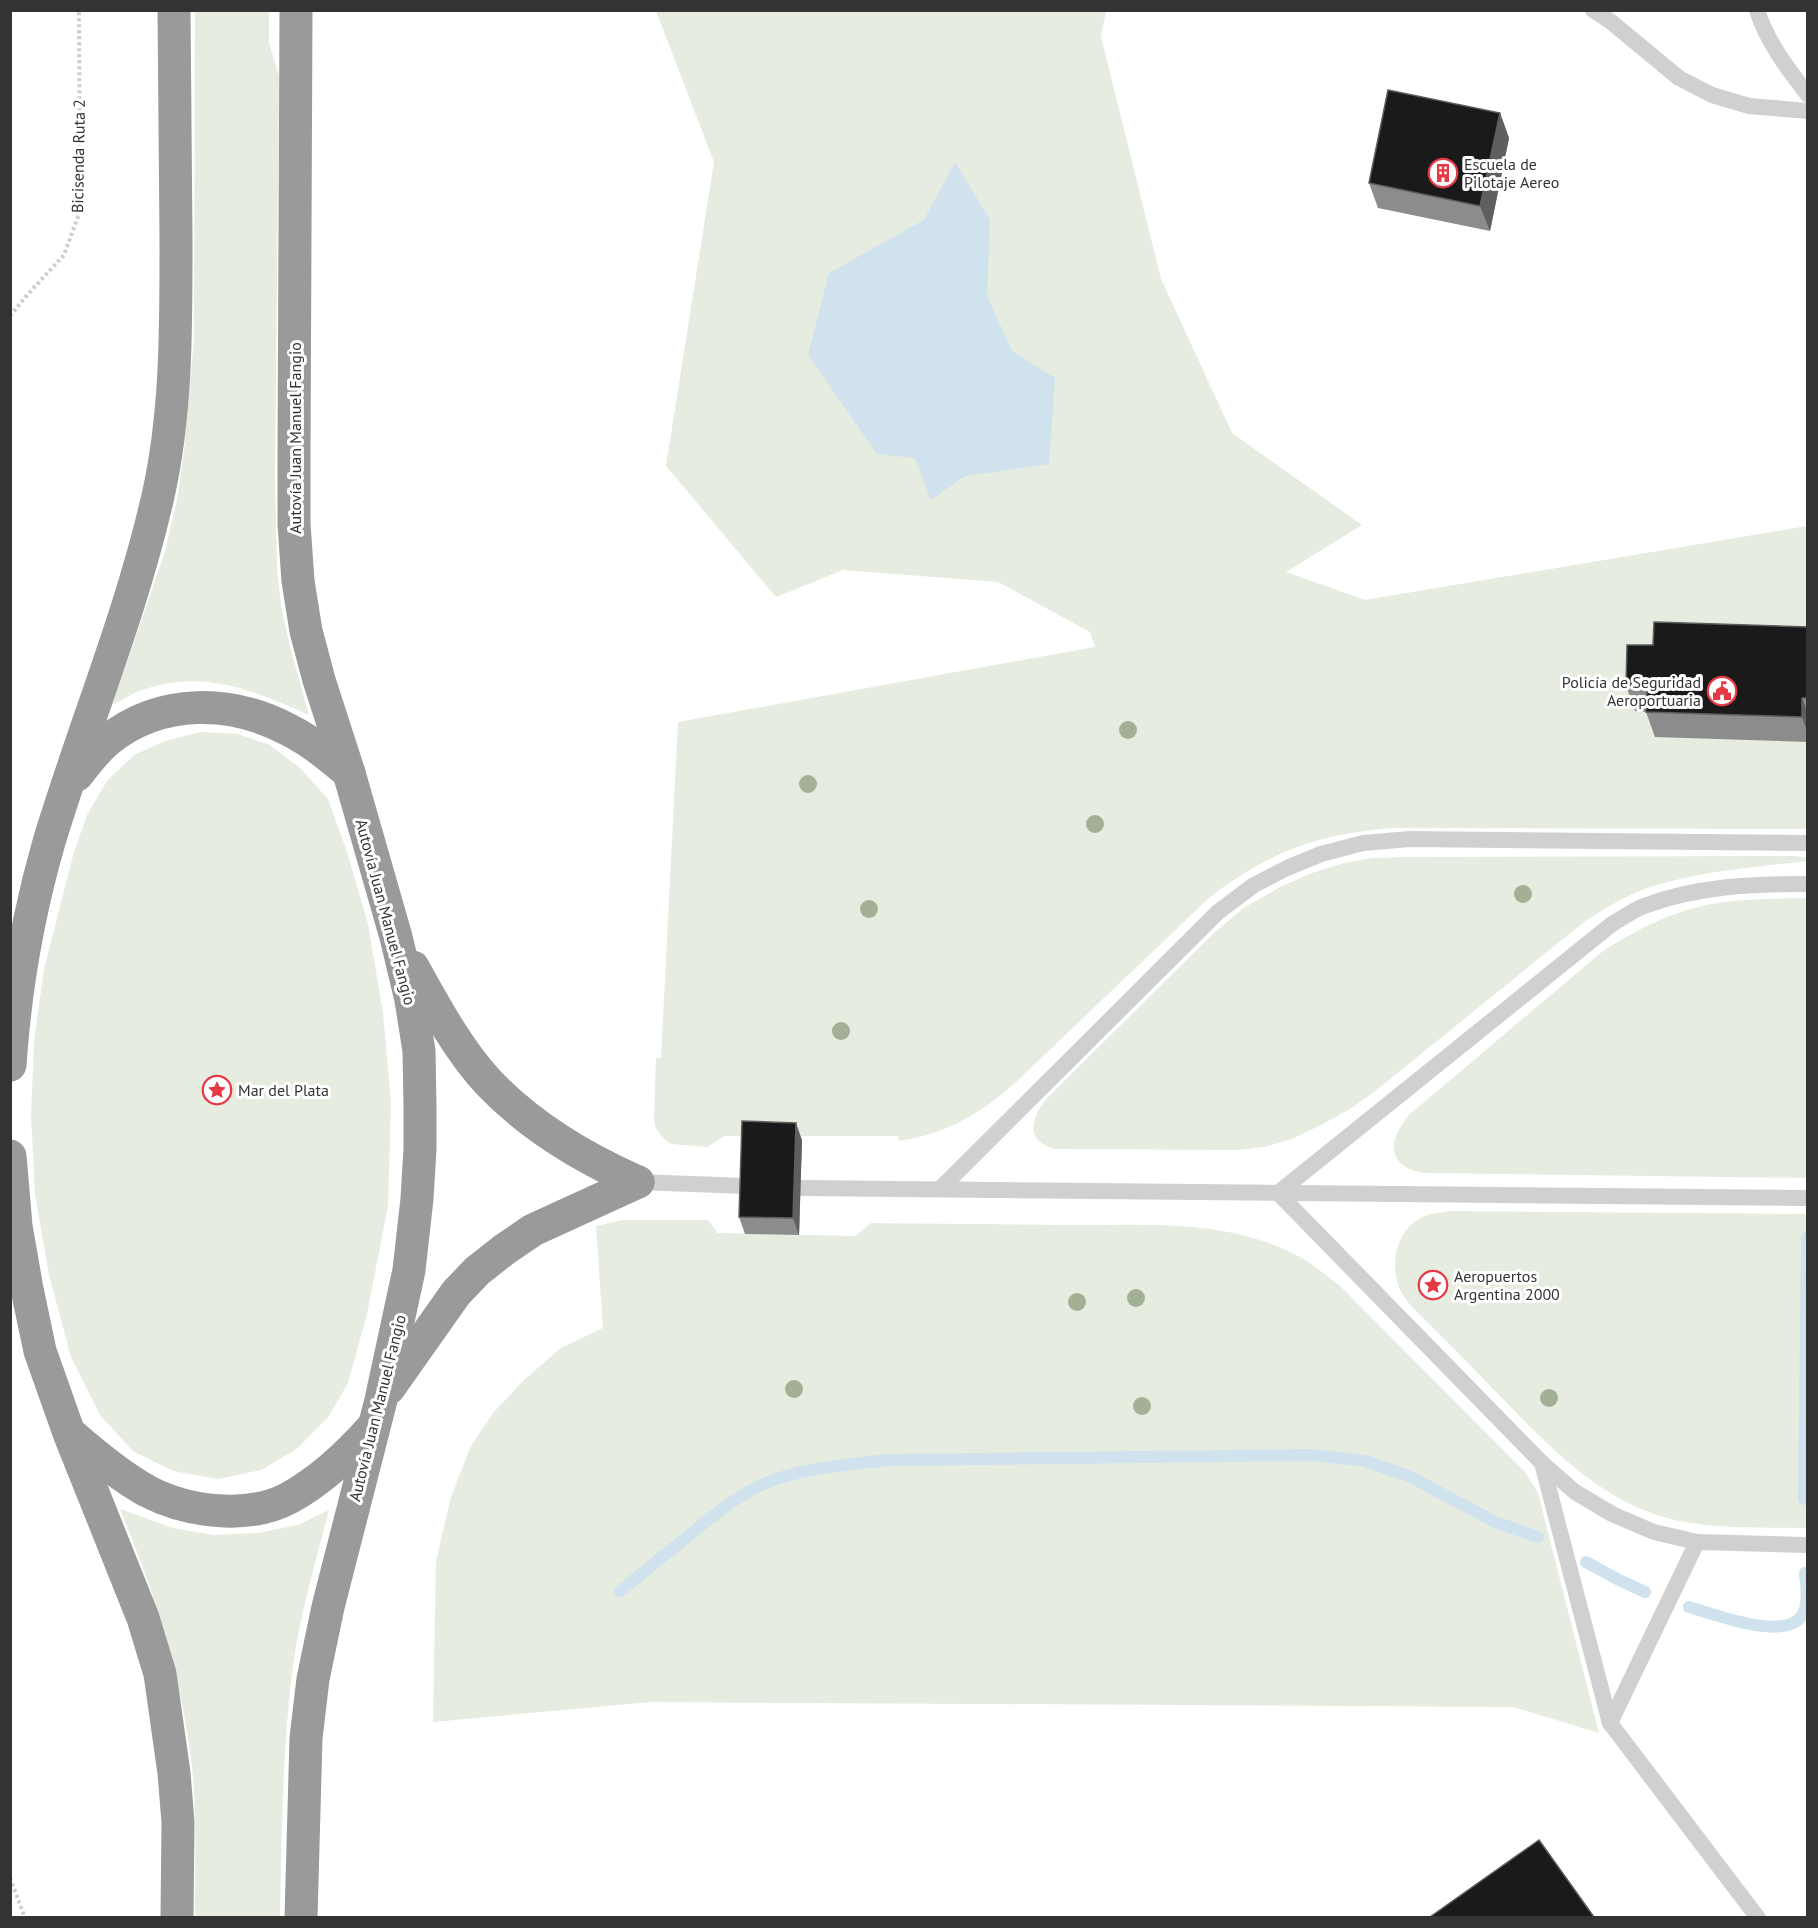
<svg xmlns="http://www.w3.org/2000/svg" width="1818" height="1928" font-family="'PT Sans',sans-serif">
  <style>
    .green { fill: #e6ecdf }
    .water { fill: #cfe2ee }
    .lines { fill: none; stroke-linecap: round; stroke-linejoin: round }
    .stream { stroke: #cfe2ee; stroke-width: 12 }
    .path { stroke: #cdcdcd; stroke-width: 4; stroke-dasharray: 3 3; stroke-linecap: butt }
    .lane { stroke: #d0d0d0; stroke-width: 16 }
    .highway { stroke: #9a9a9a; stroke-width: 33 }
    .tree { fill: #a2b095 }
    .wall { fill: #8c8c8c }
    .shaded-wall { fill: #5f5f5f }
    .building { fill: #1a1a1a; stroke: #5f5f5f; stroke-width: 1.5 }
    .labels { text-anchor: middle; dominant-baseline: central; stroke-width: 6; stroke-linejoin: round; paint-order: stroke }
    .street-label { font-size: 16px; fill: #333; stroke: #fff }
    .poi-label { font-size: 16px; fill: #333; stroke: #fff; text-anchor: start }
  </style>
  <rect width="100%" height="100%" fill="#fff"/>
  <g class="green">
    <path d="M195 11H269V43L279 76 275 476 277 568 281 606 290 647 309 715C255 691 205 669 145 689 134 692 123 700 112 705L165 552 177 500 184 452 194 339Z"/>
    <path d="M656 11H1106L1101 36 1161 279 1232 433 1362 525 1286 572 1365 600 1807 526V829L1393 828C1318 834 1270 851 1210 897L1015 1083C980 1114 946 1134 899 1141L898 1136H725L707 1147 672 1144 665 1140 660 1134 655 1126 654 1117 656 1058H661L678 722 1095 647 1090 632 998 582 843 570 776 597 666 466 714 162Z"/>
    <polygon points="200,732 238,734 270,745 300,768 328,799 347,852 368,924 383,1013 391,1102 388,1206 367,1314 348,1383 329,1416 298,1448 261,1470 218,1479 173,1471 133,1451 100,1415 71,1357 49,1275 35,1194 31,1116 34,1042 44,969 74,852 87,815 107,781 134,755 165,741"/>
    <path d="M1796 856 1807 858V861C1756 867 1703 871 1653 886 1628 894 1606 908 1584 922L1374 1092 1350 1109 1321 1125 1294 1138 1264 1147 1237 1150 1054 1149C1022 1139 1033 1114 1049 1096L1213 934 1242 909 1280 887 1312 873 1344 863 1373 858 1410 857Z"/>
    <path d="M1807 898V1178L1423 1173C1386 1166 1388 1140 1409 1115L1603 951C1630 934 1657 919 1687 910 1726 898 1768 899 1807 898Z"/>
    <path d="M1449 1211 1807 1214V1528C1761 1527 1713 1530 1667 1518 1599 1499 1551 1448 1503 1399 1473 1368 1442 1337 1411 1306 1405 1298 1399 1290 1397 1281 1391 1258 1399 1229 1421 1218 1430 1213 1440 1213 1449 1211Z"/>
    <path d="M623 1220H708L718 1233 856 1236 871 1223C934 1224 998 1224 1062 1225 1137 1226 1220 1218 1290 1252 1308 1260 1323 1273 1339 1285L1525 1472 1538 1493 1599 1733 1513 1707 651 1702 433 1722 436 1561 451 1497 471 1446 493 1413 525 1379 561 1348 603 1328 596 1226Z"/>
    <path d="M120 1509 173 1528 213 1535 258 1533 298 1525 329 1510C316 1561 300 1613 293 1666 282 1749 282 1834 280 1917H195C195 1860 198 1801 189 1744 177 1660 152 1587 120 1509Z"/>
  </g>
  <polygon class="water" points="955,162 990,220 987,296 1012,351 1055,378 1049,464 965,476 931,500 915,458 877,454 808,355 829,273 924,220"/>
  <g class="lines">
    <g class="stream">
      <polyline points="1804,1499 1807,1238"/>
      <polyline points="1586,1562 1619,1580 1645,1592"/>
      <path d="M620 1591C644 1572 668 1552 692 1533 715 1514 737 1496 764 1484 799 1468 853 1464 891 1460L1312 1455 1365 1461 1388 1469 1409 1476 1495 1522 1538 1537"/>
      <path d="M1689 1607C1714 1614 1787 1643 1803 1614 1809 1601 1806 1586 1805 1573"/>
    </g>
    <g class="path">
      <polyline points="10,316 28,294 64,255 80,211 79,10"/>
      <polyline points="10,1878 25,1918"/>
    </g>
    <g class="lane">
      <polyline points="1593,10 1610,21 1679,78 1712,95 1749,106 1808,111"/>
      <path d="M1757 10C1767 42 1788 69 1808 95"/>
      <path d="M1808 884C1752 884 1697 886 1644 906 1633 910 1623 918 1612 924L1278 1193 1542 1463 1575 1492 1612 1514 1654 1532 1697 1542 1808 1545"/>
      <polyline points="638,1182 746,1186"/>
      <polyline points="801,1188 1808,1198"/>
      <polyline points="940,1189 1218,912 1254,885 1287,868 1321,854 1363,843 1410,839 1808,843"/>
      <polyline points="1542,1463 1610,1723"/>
      <polyline points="1697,1542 1610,1723 1758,1918"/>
    </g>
    <g class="highway">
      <polyline points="296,10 294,457 294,524 298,581 306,631 319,680 349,773 396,937 411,1000 419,1051 420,1106 420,1149 417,1199 409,1270 381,1400 328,1607 313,1679 306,1738 301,1918"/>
      <path d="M77 775C87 762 96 750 108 740 161 698 231 699 289 730 311 741 330 757 349 773"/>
      <path d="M413 967C434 1005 459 1051 489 1083 531 1127 583 1158 638 1182"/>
      <path d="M10 1065C15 990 28 915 49 842 84 726 131 615 158 496 177 412 176 324 176 238 175 162 175 86 174 10"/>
      <polyline points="10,1156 16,1226 27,1289 40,1351 69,1433 143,1618 160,1674 174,1773 178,1822 177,1918"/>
      <polyline points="389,1388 456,1293 477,1271 505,1249 533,1230 638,1182"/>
      <path d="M73 1436C96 1456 120 1476 147 1491 187 1512 248 1520 289 1498 322 1480 349 1454 373 1427"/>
    </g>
  </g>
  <g class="tree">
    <circle cx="1128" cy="730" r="9"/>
    <circle cx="808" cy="784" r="9"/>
    <circle cx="1095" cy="824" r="9"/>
    <circle cx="1523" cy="894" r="9"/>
    <circle cx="869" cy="909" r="9"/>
    <circle cx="841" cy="1031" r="9"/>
    <circle cx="1136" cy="1298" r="9"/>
    <circle cx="1077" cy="1302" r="9"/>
    <circle cx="794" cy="1389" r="9"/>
    <circle cx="1549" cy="1398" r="9"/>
    <circle cx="1142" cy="1406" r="9"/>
  </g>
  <g class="wall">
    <polygon points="1500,113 1509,138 1490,231 1378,208 1369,183"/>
    <polygon points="1808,627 1808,742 1655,737 1646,712 1635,711 1626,686 1653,645"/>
    <polygon points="802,1140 799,1235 745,1234 739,1217"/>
  </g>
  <g class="shaded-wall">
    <polygon points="1500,113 1509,138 1490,231 1480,206"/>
    <polygon points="1802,698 1808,713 1808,733 1802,717"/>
    <polygon points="796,1123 802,1140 799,1235 793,1218"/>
  </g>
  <g class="building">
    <polygon points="1388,90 1500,113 1480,206 1369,183"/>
    <polygon points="1654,622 1808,627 1808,698 1802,698 1802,717 1646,712 1647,687 1626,686 1627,645 1653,645"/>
    <polygon points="742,1121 796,1123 793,1218 739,1217"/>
    <polygon points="1539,1840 1594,1917 1430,1917"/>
  </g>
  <defs>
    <g id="building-ring" transform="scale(1.5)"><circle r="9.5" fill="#fff" stroke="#e63946" stroke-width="1.5"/><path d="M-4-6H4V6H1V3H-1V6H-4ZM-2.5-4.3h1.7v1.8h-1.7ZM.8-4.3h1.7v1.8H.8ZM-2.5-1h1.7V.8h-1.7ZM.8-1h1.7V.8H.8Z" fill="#e63946"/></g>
    <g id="civic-ring" transform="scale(1.5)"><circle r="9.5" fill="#fff" stroke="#e63946" stroke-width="1.5"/><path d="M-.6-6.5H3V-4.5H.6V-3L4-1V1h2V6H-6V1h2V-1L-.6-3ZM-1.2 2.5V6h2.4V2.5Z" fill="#e63946"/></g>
    <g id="sight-ring" transform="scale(1.5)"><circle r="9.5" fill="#fff" stroke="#e63946" stroke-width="1.5"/><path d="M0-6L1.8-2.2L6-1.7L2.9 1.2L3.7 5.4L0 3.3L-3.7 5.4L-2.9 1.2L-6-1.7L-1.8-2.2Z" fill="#e63946"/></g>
  </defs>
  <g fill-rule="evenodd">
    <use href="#building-ring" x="1443" y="173"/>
    <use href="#civic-ring" x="1722" y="691"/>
    <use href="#sight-ring" x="217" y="1090"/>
    <use href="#sight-ring" x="1433" y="1285"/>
  </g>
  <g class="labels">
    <g class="street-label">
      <text transform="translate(78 156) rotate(-89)">Bicisenda Ruta 2</text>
      <text transform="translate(295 438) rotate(-90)">Autovía Juan Manuel Fangio</text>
      <text transform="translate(386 912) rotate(75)">Autovía Juan Manuel Fangio</text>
      <text transform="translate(377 1408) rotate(-76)">Autovía Juan Manuel Fangio</text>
    </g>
    <g class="poi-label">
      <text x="1464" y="164">Escuela de<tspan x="1464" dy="18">Pilotaje Aereo</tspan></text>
      <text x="1701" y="682" text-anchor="end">Policía de Seguridad<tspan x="1701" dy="18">Aeroportuaria</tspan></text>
      <text x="238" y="1090">Mar del Plata</text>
      <text x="1454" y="1276">Aeropuertos<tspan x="1454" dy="18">Argentina 2000</tspan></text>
    </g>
  </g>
  <rect width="1818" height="1928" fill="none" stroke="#333333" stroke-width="24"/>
</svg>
